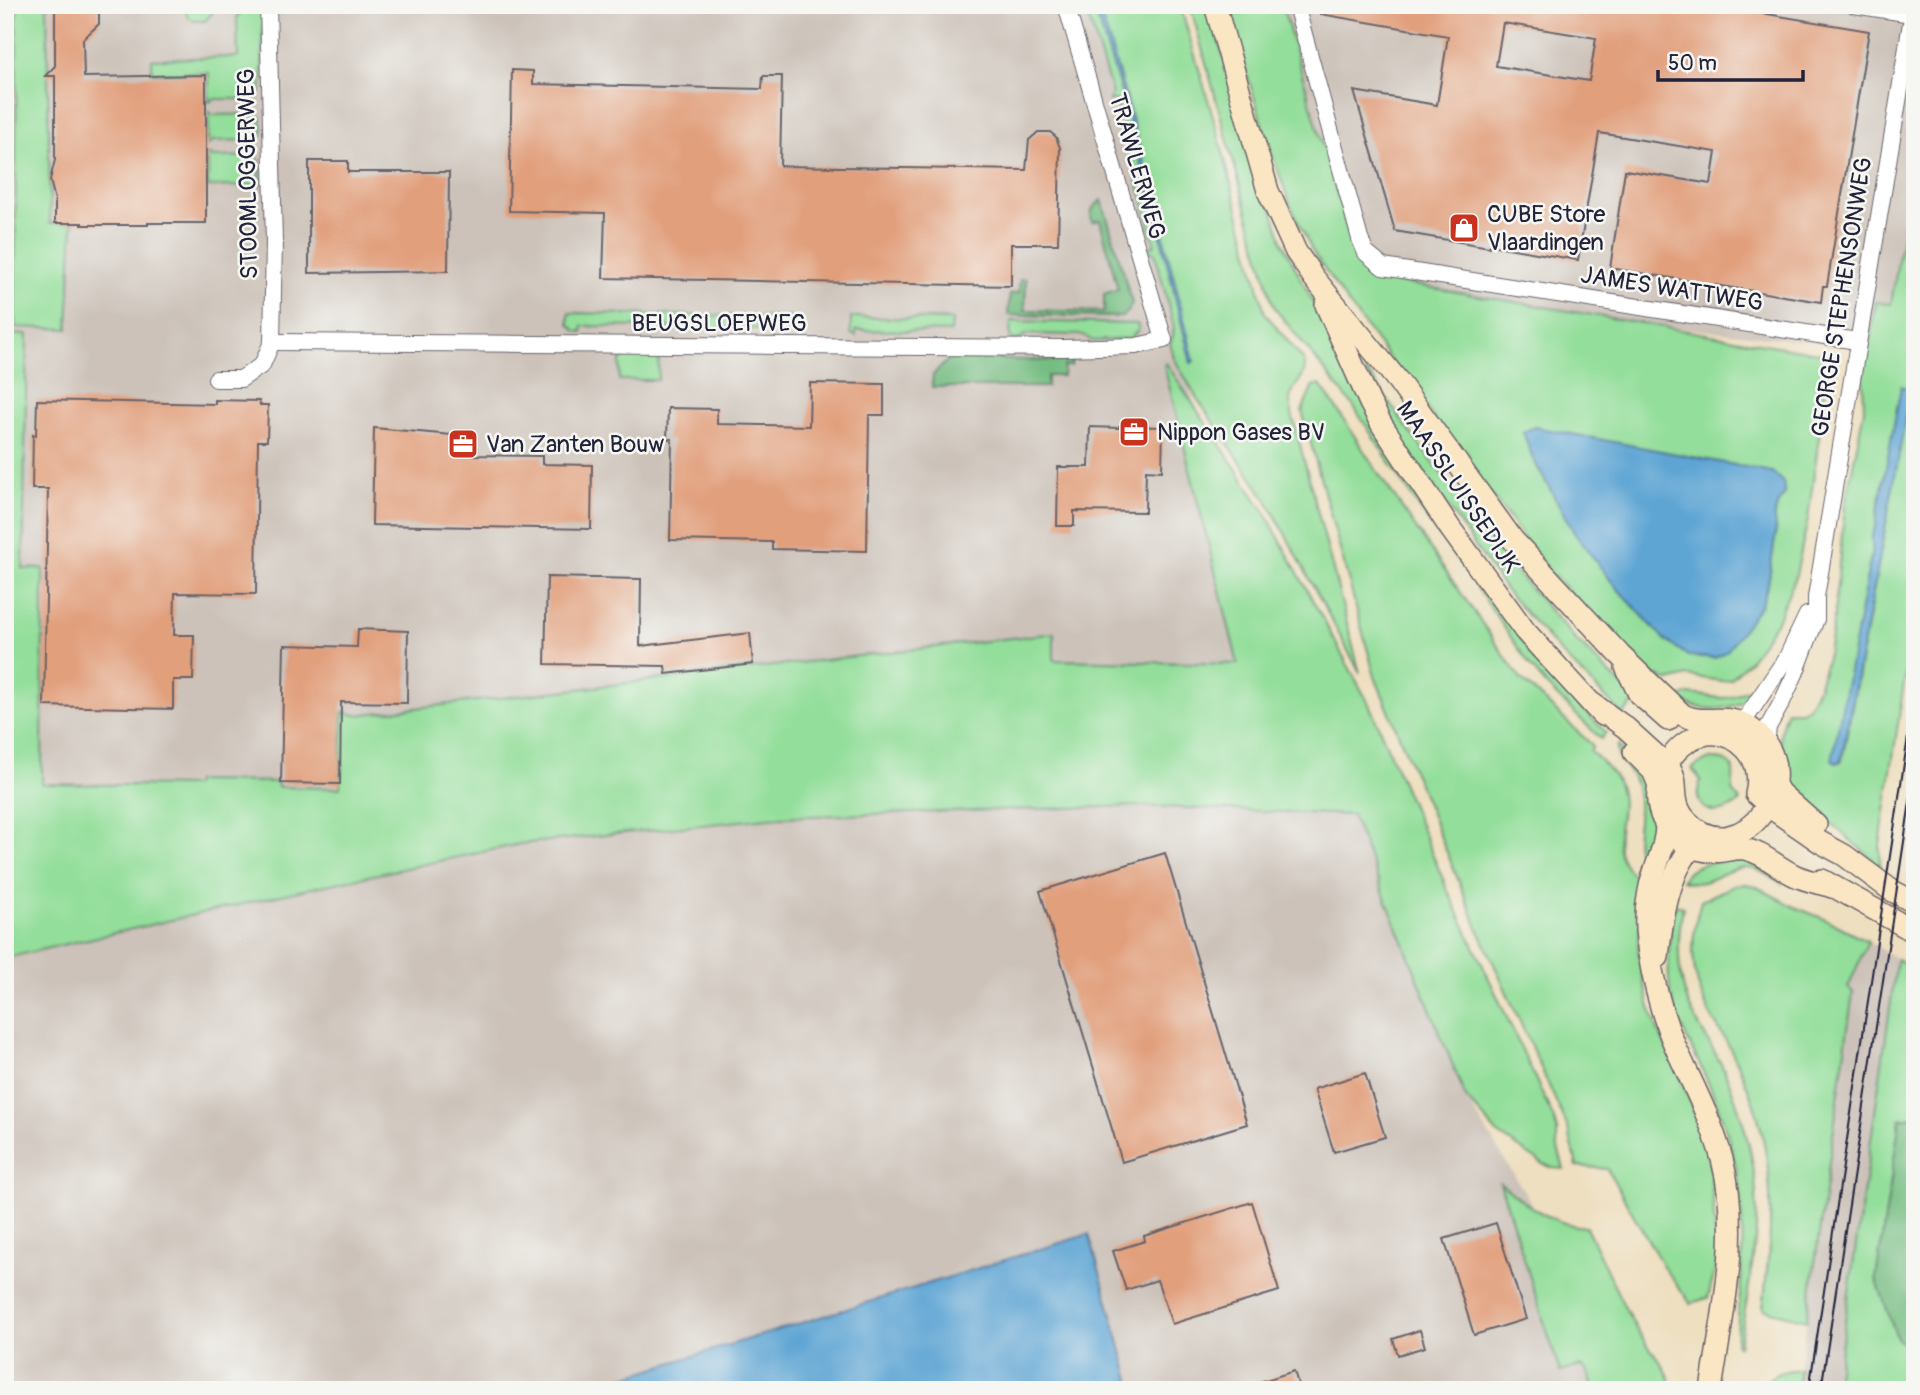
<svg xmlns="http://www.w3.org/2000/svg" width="1920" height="1395" font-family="Pangolin,sans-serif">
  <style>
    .industrial { fill: #ccc2b9 }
    .green { fill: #93de9a; stroke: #5a806a; stroke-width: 2; fill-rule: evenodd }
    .forest { fill: #76bd82; stroke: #4c705e; stroke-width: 2 }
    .water { fill: #5ea5d4; stroke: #406488; stroke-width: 2 }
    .building { fill: #e19f7c; fill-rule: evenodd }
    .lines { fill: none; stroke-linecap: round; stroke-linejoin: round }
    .street-casing { stroke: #69646a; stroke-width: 18 }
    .secondary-casing { stroke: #69646a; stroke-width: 24 }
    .street { stroke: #fff; stroke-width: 16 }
    .secondary { stroke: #fbe6c4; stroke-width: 21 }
    .tram { stroke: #22223b; stroke-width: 2 }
    .labels { text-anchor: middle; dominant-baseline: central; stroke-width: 5; stroke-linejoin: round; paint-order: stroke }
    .street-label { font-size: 24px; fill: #22223b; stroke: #f6f6f2 }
    .poi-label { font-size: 24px; fill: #22223b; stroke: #f6f6f2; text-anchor: start }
  </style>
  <rect width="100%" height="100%" fill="#f6f6f2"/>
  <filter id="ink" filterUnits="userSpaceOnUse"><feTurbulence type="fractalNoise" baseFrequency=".0143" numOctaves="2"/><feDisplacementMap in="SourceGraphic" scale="14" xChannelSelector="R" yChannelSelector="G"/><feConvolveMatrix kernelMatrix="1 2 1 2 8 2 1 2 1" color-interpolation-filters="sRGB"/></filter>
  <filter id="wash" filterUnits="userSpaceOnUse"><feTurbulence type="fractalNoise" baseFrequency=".00686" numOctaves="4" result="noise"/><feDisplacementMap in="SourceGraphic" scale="28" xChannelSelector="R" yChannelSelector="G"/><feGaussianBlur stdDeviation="1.57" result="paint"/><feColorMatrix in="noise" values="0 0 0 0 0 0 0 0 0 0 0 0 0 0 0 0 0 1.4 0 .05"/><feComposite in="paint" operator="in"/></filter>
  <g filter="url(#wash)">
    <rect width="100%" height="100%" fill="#eedfc0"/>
    <g class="industrial">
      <polygon points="10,5 1092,5 1117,83 1195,408 1416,973 1466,1098 1648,1390 1133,1390 1089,1234 581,1390 5,1390 5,478 11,343"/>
      <polygon points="1273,5 1915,5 1915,333 1912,352 1388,297 1344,258"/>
      <polygon points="1868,941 1897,959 1838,1372 1835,1390 1796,1390 1807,1320 1853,992 1848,988"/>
    </g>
    <g class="green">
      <polygon points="17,5 47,5 50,223 73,223 68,329 15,327"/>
      <polygon points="185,5 219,5 205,21 194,21 187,16"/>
      <polygon points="247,5 263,5 262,89 258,96 254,99 214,99 209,102 209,73 152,73 152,59 238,57 237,17"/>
      <path d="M1087 5H1180L1219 137 1265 313 1305 362C1306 383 1291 384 1290 400 1290 405 1292 412 1293 418L1360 673 1268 502 1196 397 1174 358 1170 343 1173 336 1174 327 1155 253 1150 251 1149 247 1155 245 1116 100 1109 101 1112 93 1089 19 1085 16 1089 12Z"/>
      <polygon points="1190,5 1207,5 1283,243 1321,318 1485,584 1539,667 1606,732 1601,739 1547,686 1531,667 1465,570 1422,512 1352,404 1276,310 1272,301"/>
      <path d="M1226 5H1282L1354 253C1363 266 1371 273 1385 280L1830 355 1808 519 1796 575 1777 621 1750 660 1731 679 1722 681 1688 676 1669 681 1664 680 1660 676 1655 681 1548 570 1347 302 1313 252 1291 207 1267 140ZM1532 457 1777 503 1774 524 1776 532 1768 585 1760 606 1688 656 1663 638 1616 587 1575 534Z"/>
      <polygon points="209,112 213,115 254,114 261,118 263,130 260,138 254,140 213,141 208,145"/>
      <polygon points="208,154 212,157 254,156 260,161 261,185 208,187"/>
      <path d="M1915 159V609L1880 845V866L1808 803 1804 807C1787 786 1790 786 1784 761 1779 739 1778 732 1787 711H1801L1808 707 1818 688 1828 654 1833 624 1845 505 1864 410 1863 379 1876 302 1891 304ZM1901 387 1900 449 1842 761 1836 763 1872 550V535L1875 527Z"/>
      <polygon points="569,313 791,317 792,334 786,336 785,329 583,326 582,332 576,331 569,324"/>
      <polygon points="851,317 952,320 951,332 856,330 856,336 851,334"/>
      <polygon points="1011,321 1137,324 1139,329 1130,339 1092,341 1084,335 1026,334 1019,340 1013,340 1010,336"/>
      <polygon points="27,334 23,569 43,568 42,784 194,786 195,781 277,782 278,787 340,788 343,712 356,715 1054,633 1054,660 1238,664 1164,365 1166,363 1266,514 1369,704 1445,884 1554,1119 1557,1130 1557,1145 1564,1169 1552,1168 1540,1162 1497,1133 1466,1098 1352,815 1139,806 778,817 520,844 312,888 5,958 5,335"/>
      <polygon points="627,354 659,355 658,380 619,380 620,361"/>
      <polygon points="1361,362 1405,425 1473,516 1523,580 1577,641 1636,700 1623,715 1561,653 1506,591 1394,429"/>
      <path d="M1320 385 1339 412 1384 482 1520 678 1593 746 1590 751C1599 759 1610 768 1616 779 1636 817 1594 849 1644 884L1638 946 1641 972 1648 1001 1658 1031 1679 1074 1702 1132 1711 1173 1717 1263 1708 1298 1691 1303 1666 1271 1607 1169 1577 1166 1568 1128 1480 933 1375 677 1302 411 1313 386Z"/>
      <path d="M1751 688 1757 690V692C1733 712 1704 714 1676 699 1691 689 1709 699 1725 698 1736 697 1742 692 1751 688Z"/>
      <path d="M1618 745 1642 771 1647 783 1648 802 1657 836 1650 864C1632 854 1636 839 1638 821 1639 807 1639 791 1633 778 1628 767 1613 756 1618 745Z"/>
      <path d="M1710 759C1736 758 1735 770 1732 791L1740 801C1729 813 1703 818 1698 797 1697 791 1699 785 1701 780L1692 769 1698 764Z"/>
      <path d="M1731 860 1754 862 1783 884C1772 877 1760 869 1747 868 1721 867 1708 891 1682 880 1693 862 1712 862 1731 860Z"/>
      <path d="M1745 884 1755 886 1792 906 1827 920 1868 941 1848 988 1853 992 1807 1320 1763 1309C1769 1255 1775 1202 1765 1148 1759 1115 1747 1082 1732 1052 1725 1038 1715 1025 1708 1010 1690 973 1689 941 1701 901L1735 885Z"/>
      <path d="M1675 905 1683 907C1676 943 1677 979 1692 1012 1700 1030 1712 1046 1721 1064 1734 1091 1743 1120 1750 1150 1766 1219 1749 1279 1739 1346L1736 1345C1741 1279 1749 1219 1733 1154 1725 1124 1715 1096 1702 1069 1689 1043 1675 1018 1670 990 1666 961 1670 934 1675 905Z"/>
      <polygon points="1897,959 1915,969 1915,1117 1900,1119 1876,1278 1897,1338 1911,1350 1915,1350 1915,1390 1835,1390"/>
      <path d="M1500 1183C1525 1204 1553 1225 1586 1227 1603 1261 1618 1297 1637 1330 1649 1350 1669 1366 1673 1390H1593L1587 1370 1581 1366 1560 1372Z"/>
      <path d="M1800 1369 1796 1390H1760C1771 1373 1781 1371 1800 1369Z"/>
    </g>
    <g class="forest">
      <path d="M1102 200 1132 303 1128 312 1122 317 1008 315 1010 294 1019 293 1020 279H1026L1025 310 1104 312V294L1118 289 1100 220 1092 222C1089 210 1093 207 1102 200Z"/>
      <polygon points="950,358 1072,361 1071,366 1064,366 1063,376 1047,376 1047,387 932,387 933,375"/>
      <polygon points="1915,1117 1915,1350 1911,1350 1897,1338 1876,1278 1900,1119"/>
    </g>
    <g class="water">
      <path d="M1093 5H1098C1135 122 1166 242 1194 361L1191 363 1161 238 1118 82Z"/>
      <polygon points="1901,386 1910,390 1900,449 1841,761 1836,763 1832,760 1872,550 1872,535 1875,527"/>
      <path d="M1535 427 1772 472 1783 482 1785 494C1775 505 1772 517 1776 532L1768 585 1760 606 1727 651 1715 658 1688 656 1663 638 1616 587 1575 534 1532 457 1523 432Z"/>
      <polygon points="1089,1234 1133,1390 583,1390"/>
    </g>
    <g id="blocks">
      <g class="building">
        <polygon points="55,5 99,5 99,24 83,39 84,77 206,75 206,223 148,223 148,225 82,225 82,223 55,223 55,200 50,180 55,160 55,76 45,76 55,66"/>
        <path d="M1320 5H1713L1869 31 1827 286H1823L1821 302 1610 268 1625 170 1711 184 1716 152 1599 133 1578 260 1490 245 1489 247 1395 231 1354 91 1437 105 1448 36 1320 14ZM1503 23 1596 38 1589 81 1496 66Z"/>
        <polygon points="512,70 533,71 533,84 762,89 763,76 782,76 780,166 1026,170 1029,140 1038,132 1050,132 1056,137 1060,148 1058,244 1011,244 1011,286 603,278 605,213 509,211"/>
        <polygon points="309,161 348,161 348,172 449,172 448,271 309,273"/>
        <polygon points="810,383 884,384 884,415 869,415 867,551 772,549 772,542 670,540 672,439 667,439 668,408 717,409 717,424 809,426"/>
        <polygon points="37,400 215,404 215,400 259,401 260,405 268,405 267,441 258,441 256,594 175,593 174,635 194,635 193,680 173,680 173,709 44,706 48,489 32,489 33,435 36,436"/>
        <polygon points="1119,426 1163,427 1162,471 1146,470 1145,512 1074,511 1074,526 1057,526 1058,467 1089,467 1090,427 1119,428"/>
        <polygon points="374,428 474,437 474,455 542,456 542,464 592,465 591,529 372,525"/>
        <polygon points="547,577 641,579 640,646 750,633 753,664 666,674 665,666 545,664"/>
        <polygon points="358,629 408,631 407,703 341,702 340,784 281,783 284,645 357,647"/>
        <polygon points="1165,853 1247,1124 1122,1162 1040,891"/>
        <polygon points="1365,1073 1385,1137 1334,1152 1314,1089"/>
        <polygon points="1252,1202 1279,1291 1172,1324 1157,1280 1126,1290 1113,1251 1145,1241 1144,1236"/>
        <polygon points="1496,1223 1526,1319 1474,1335 1444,1239"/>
        <polygon points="1420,1330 1425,1347 1398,1355 1393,1339"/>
        <polygon points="1294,1371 1300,1390 1247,1390 1247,1386"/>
      </g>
    </g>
  </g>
  <g filter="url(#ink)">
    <use href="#blocks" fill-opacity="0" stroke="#69646a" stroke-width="2"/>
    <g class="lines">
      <g class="street-casing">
        <g id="street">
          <polyline points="1296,5 1360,239 1366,253 1383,267 1857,341"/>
          <polyline points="1854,5 1912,14"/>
          <polyline points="272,342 1063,348 1136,346 1164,340 1066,5"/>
          <polyline points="216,379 241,379 262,365 272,342 274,242 268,5"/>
          <polyline points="1742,724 1787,657 1807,615"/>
          <polyline points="1766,745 1768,727 1782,702 1795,674 1816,619 1816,597 1821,567 1914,5"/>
        </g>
      </g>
      <g class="secondary-casing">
        <g id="secondary">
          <path d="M1215 5 1268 191 1296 252 1314 278 1398 381 1513 540 1620 655 1683 715C1707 727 1727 709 1754 731 1812 778 1739 874 1688 822 1668 802 1681 785 1670 768L1626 728 1593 704"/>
          <polyline points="1326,305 1370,403 1382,425 1450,528 1525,631 1602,715"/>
          <polyline points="1626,667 1639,694 1668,720"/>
          <polyline points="1634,752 1653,771 1658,783"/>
          <polyline points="1775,785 1780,793 1816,825"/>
          <path d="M1666 825C1666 849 1653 868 1649 891 1646 905 1645 924 1647 939 1651 973 1661 1014 1675 1046 1692 1083 1711 1119 1722 1159 1742 1235 1722 1314 1711 1390"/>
          <polyline points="1822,880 1915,932"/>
          <path d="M1832 887C1820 883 1807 881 1796 876 1778 868 1763 852 1744 849 1737 848 1730 850 1723 851 1707 853 1690 849 1678 838 1621 790 1697 697 1746 749 1757 761 1760 778 1756 794L1774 810 1820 842 1844 855 1891 890 1915 903"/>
          <path d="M1658 957C1662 920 1669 863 1701 839"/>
        </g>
      </g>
      <use href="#street" class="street"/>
      <use href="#secondary" class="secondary"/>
      <g class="tram">
        <polyline points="1809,1390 1915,691"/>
        <polyline points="1821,1390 1915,769"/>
      </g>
    </g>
  </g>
  <defs>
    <g id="shop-square" transform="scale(1.575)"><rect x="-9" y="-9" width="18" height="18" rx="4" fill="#c8321e" stroke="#f6f6f2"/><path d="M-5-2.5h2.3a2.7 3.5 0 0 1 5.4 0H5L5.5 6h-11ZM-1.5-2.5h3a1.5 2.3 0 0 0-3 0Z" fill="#fff"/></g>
    <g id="office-square" transform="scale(1.575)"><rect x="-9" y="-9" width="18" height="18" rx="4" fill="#c8321e" stroke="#f6f6f2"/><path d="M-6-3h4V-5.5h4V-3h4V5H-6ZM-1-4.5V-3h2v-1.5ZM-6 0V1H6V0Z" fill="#fff"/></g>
  </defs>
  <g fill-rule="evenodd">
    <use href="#shop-square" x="1464" y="228"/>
    <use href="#office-square" x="1134" y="432"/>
    <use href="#office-square" x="463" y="444"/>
  </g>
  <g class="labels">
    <g class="street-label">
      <text transform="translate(1137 166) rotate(74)">TRAWLERWEG</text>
      <text transform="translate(248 174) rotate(-91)">STOOMLOGGERWEG</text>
      <text transform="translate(1672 289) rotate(9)">JAMES WATTWEG</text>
      <text transform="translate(1842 297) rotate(-81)">GEORGE STEPHENSONWEG</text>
      <text x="719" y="323">BEUGSLOEPWEG</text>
      <text transform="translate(1458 487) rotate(56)">MAASSLUISSEDIJK</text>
    </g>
    <g class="poi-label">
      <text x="1487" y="214">CUBE Store<tspan x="1487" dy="28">Vlaardingen</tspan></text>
      <text x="1157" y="432">Nippon Gases BV</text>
      <text x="486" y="444">Van Zanten Bouw</text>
    </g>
  </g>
  <rect width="1920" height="1395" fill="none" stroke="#f6f6f2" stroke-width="28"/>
  <path d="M1658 70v10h145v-10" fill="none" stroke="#22223b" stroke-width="3.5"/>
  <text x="1668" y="70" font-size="21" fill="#22223b" stroke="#f6f6f2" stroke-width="5" paint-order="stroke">50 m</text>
</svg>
